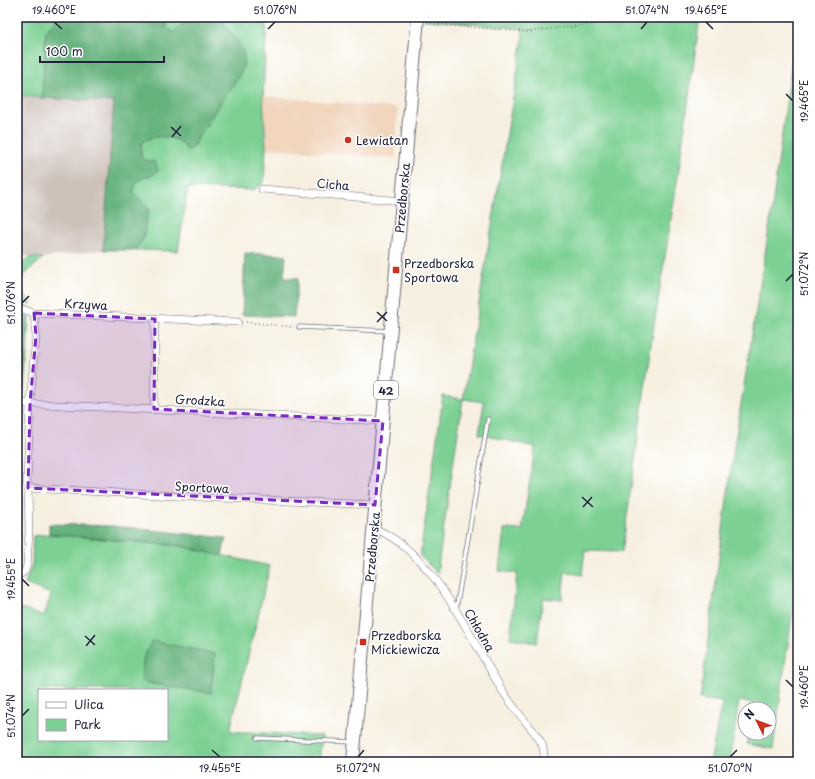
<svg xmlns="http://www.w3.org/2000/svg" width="815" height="779" font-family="'Playpen Sans',sans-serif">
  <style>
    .built { fill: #f1d5bd }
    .industrial { fill: #cec1ba }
    .green { fill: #7cd093; stroke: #4f7967; fill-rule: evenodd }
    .forest { fill: #65b27d; stroke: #446a5c }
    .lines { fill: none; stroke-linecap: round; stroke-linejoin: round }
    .service-casing { stroke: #6d6a75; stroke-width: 5 }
    .minor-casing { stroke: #6d6a75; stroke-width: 8 }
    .primary-casing { stroke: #6d6a75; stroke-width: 14 }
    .path { stroke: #6d6a75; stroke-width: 1.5; stroke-dasharray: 1 3; stroke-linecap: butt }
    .service { stroke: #fff; stroke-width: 3.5 }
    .minor { stroke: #fff; stroke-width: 7 }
    .primary { stroke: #fff; stroke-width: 12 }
    .marked { fill: #7b2cbf; fill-opacity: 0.2; stroke: #7b2cbf; stroke-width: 3; stroke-dasharray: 8 5; stroke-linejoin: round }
    .ticks { fill: none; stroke: #22223b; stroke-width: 1.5 }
    .poi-dot { fill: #c8321e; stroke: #fff; stroke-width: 1.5 }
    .labels { text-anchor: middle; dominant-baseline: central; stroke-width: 3; stroke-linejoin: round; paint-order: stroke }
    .shield { fill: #fff; stroke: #646476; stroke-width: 1 }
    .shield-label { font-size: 11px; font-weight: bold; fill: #22223b }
    .poi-label { font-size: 12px; fill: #22223b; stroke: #fff; text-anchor: start }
    .street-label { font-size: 12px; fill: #22223b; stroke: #fff }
    .neatline { fill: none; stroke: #22223b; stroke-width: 1.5 }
    .ticks-label { font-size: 10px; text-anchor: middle; fill: #22223b }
  </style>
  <rect width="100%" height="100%" fill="#fff"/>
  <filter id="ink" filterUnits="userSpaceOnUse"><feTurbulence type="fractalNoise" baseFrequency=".025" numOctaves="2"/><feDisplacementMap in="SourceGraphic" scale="8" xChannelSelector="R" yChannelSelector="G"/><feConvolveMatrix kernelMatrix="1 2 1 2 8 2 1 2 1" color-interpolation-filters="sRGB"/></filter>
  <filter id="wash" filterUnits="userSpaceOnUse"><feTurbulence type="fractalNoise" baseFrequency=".012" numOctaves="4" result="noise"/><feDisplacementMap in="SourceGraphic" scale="16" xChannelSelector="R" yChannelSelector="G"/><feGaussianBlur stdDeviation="0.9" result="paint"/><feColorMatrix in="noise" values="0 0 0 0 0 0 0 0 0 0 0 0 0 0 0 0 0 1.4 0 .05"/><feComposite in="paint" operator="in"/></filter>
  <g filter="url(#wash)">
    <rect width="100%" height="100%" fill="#f7f0e0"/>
    <polygon class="built" points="263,96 398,108 395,158 266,148"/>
    <polygon class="industrial" points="17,95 114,102 103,250 43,258 17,255"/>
    <g class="green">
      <polygon points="17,17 58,17 46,32 42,98 17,95"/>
      <polygon points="165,17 187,17 181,26 173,34 166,27"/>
      <path d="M217 17H267L263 96 266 148 264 182 254 190 188 188 178 251 135 250 144 238 145 224 149 210 133 192C137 179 142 178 154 174L141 156V143C152 134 170 135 182 143 184 145 186 148 187 151L193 148C196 138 202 132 207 124 212 116 216 108 222 101 230 90 245 72 244 58 244 47 225 25 217 17Z"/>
      <polygon points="425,17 700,17 678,176 652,338 622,552 585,551 582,575 565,572 562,600 543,598 537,643 510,638 517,573 499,571 504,529 522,530 535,447 479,434 484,402 463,399 437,573 420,556 443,396 463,399 523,37 522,28 425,20"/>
      <polygon points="798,17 798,574 773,749 747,744 749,733 769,733 769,709 752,709 752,703 739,701 730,762 710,762 722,702 700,699 734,448 769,229"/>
      <polygon points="30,257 43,258 17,282 17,268"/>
      <polygon points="17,284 32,304 17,303"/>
      <path d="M49 534 181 546 270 566 230 731 322 736 319 762H17V607L44 616 51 594 25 584 32 564 33 536ZM39 690H167V740H39Z"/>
    </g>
    <g class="forest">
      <path d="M58 17H165L166 27 173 33 181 26 187 17H217C225 25 244 47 244 58 245 71 230 90 222 101 216 108 212 116 207 124 202 132 196 138 193 148L187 151C186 149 184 145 182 143 170 135 152 134 141 143V156L144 160 155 162 158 170C149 182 139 172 133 191L149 210 145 224 144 238 135 250H103L114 102 42 98 46 32Z"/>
      <polygon points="245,253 286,255 284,278 298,278 294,317 242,315"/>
      <polygon points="17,312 29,317 27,353 23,395 17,394"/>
      <polygon points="49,524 113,526 226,538 222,556 181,546 49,534"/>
      <polygon points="152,641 215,654 211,693 145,683 141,678 144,656"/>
    </g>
  </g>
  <g filter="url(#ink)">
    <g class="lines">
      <g class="service-casing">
        <g id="service">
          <polyline points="299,327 388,331"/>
          <polyline points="456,610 488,419"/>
          <polyline points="257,738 354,742"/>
        </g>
      </g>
      <g class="minor-casing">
        <g id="minor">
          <polyline points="262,189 403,201"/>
          <polyline points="17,307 34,313 238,322"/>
          <polyline points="17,403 383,421"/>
          <polyline points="154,409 155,319"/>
          <polyline points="28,488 176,496 375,505"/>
          <path d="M373 528C433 550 470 638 502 690 510 703 520 715 530 727 534 732 539 738 542 744 544 750 544 756 545 762"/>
          <polyline points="17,574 21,574 25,571 27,565 29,531 28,488 27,481 30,403 36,336 34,313"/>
        </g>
      </g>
      <g class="primary-casing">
        <polyline id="primary" points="353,762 418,17"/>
      </g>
      <g class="path">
        <polyline points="427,23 528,32 649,17"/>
        <polyline points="246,322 294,327"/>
      </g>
      <use href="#service" class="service"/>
      <use href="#minor" class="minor"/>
      <use href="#primary" class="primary"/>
    </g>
  </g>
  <path class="marked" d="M34 313 155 319 154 409 383 421 375 505 28 488 30 403 36 336Z"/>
  <path class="ticks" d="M54 22 62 29M706 22 713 29M268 29 275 22M641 29 647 22M786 94 793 101M171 127 181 136M172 137 181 126M786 281 793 274M22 303 29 296M377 312 387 321M377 322 387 312M582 497 593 507M583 507 592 497M22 579 29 586M85 636 95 645M86 646 95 635M786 680 793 687M22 716 29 709M212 750 220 757M358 757 364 750M730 757 737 750"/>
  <g class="poi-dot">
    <circle cx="348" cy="140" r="4"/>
    <rect x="392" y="266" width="8" height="8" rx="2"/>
    <rect x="359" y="638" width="8" height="8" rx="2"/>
  </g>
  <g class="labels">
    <rect class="shield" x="374" y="381" width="24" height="18" rx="3"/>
    <g class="shield-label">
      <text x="386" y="390">42</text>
    </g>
    <g class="poi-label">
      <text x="356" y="140">Lewiatan</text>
      <text x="404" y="263">Przedborska<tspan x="404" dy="14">Sportowa</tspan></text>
      <text x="371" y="635">Przedborska<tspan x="371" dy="14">Mickiewicza</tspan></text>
    </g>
    <g class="street-label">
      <text transform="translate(333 184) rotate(5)">Cicha</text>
      <text transform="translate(402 198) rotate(-85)">Przedborska</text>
      <text transform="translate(86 304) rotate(3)">Krzywa</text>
      <text transform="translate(200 400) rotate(3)">Grodzka</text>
      <text transform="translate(202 487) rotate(3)">Sportowa</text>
      <text transform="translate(372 547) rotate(-85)">Przedborska</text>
      <text transform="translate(480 630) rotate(60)">Chłodna</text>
    </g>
  </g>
  <rect width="815" height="779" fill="none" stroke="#fff" stroke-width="44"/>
  <rect x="38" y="689" width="130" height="52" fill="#ffffff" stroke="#a7a7b1"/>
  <rect x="46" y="702" width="20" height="6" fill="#ffffff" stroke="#a7a7b1"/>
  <text x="74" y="709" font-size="12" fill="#22223b">Ulica</text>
  <rect x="46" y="719" width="20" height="12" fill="#7cd093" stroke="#a7a7b1"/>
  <text x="74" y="729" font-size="12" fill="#22223b">Park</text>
  <g transform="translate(757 721) rotate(312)"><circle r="19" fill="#ffffff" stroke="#a7a7b1"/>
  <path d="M0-3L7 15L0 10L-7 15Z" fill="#c8321e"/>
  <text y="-6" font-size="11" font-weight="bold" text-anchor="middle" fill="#22223b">N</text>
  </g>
  <path d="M40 56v6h124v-6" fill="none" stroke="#22223b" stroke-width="2"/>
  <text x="46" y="56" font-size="12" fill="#22223b" stroke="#ffffff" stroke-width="3" paint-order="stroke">100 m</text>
  <rect x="22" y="22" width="771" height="735" class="neatline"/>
  <g class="ticks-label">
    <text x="54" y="14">19.460°E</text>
    <text x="275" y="14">51.076°N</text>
    <text x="647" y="14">51.074°N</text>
    <text x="706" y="14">19.465°E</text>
    <text transform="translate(804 101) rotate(-90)" y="4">19.465°E</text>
    <text transform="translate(804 274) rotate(-90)" y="4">51.072°N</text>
    <text transform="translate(11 303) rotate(-90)" y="4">51.076°N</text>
    <text transform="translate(11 579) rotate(-90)" y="4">19.455°E</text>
    <text transform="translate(804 687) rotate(-90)" y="4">19.460°E</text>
    <text transform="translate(11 716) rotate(-90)" y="4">51.074°N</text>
    <text x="220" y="772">19.455°E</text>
    <text x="358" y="772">51.072°N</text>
    <text x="730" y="772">51.070°N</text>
  </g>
</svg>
